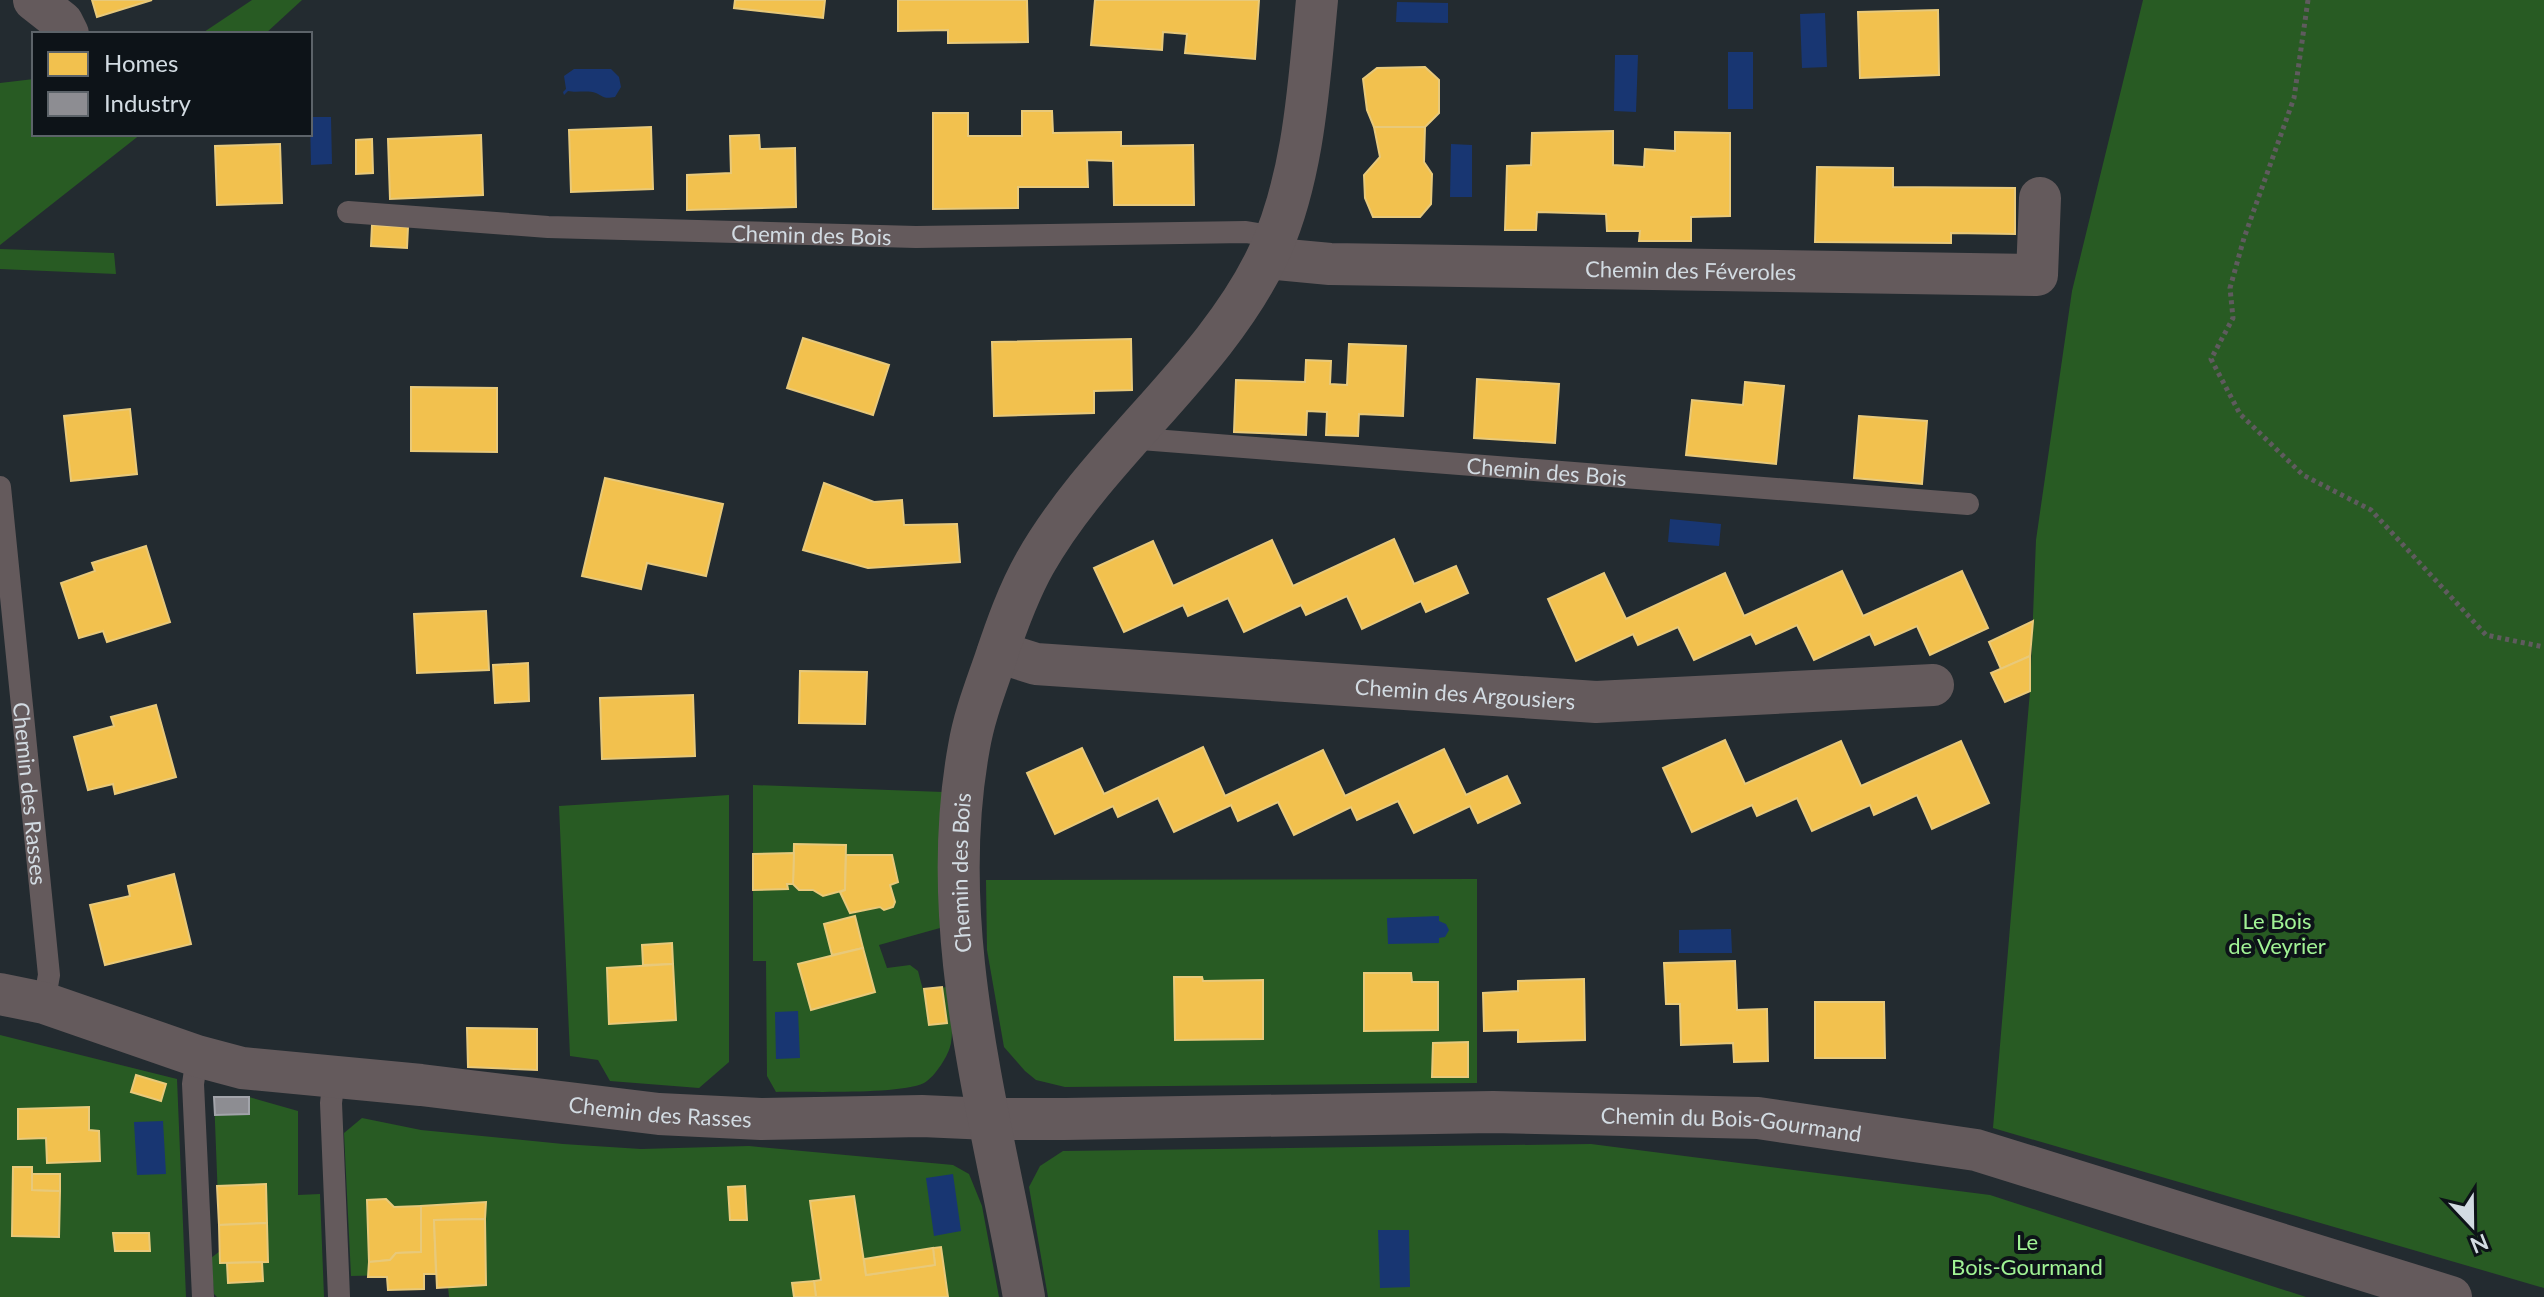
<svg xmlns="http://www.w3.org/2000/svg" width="2544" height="1297" font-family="Lato,sans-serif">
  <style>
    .green { fill: #285b23 }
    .water { fill: #183672 }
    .homes { fill: #f2c14e; stroke: #e8c97a; stroke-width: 2 }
    .industry { fill: #8d8d92; stroke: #a2a4aa; stroke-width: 2 }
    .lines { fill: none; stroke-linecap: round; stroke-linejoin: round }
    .path { stroke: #5f5b5e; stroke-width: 5; stroke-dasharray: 4 4; stroke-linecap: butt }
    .lane { stroke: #645a5c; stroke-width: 22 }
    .street { stroke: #645a5c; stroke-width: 42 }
    .labels { text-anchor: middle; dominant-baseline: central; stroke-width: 8; stroke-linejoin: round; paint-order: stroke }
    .street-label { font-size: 22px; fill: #d2dbe2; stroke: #0d1318 }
    .park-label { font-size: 22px; fill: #a1f395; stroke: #0d1318 }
  </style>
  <rect width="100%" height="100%" fill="#232b30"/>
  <g class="green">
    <polygon points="252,0 302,0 265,34 201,34"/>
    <polygon points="2143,0 2544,0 2544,1288 1993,1128 2030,691 2036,540 2072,291"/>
    <polygon points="34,79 34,134 141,134 0,245 0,83"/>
    <polygon points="0,249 114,253 116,274 0,269"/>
    <path d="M753 785 943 792 939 865 940 928 879 945 887 968 910 965 918 971 923 990 947 987C949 1006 954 1025 951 1043 949 1055 935 1077 924 1083 899 1095 807 1091 776 1092L767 1076 766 961H753Z"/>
    <polygon points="729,795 729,1062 699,1088 610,1081 598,1060 570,1056 559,806"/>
    <polygon points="1477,879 1477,1083 1065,1087 1036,1080 1025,1071 1004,1047 987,950 986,880"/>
    <polygon points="0,1035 177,1079 186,1297 0,1297"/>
    <polygon points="214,1097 249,1097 298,1111 298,1195 320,1194 324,1297 217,1297 214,1294 211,1258 220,1251"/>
    <polygon points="362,1118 421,1130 563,1144 641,1149 749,1146 953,1165 969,1174 982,1206 999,1297 449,1297 448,1287 437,1288 436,1274 351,1276 344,1133"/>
    <polygon points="1591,1144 1990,1195 2306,1297 1048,1297 1029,1187 1040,1166 1063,1151"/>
  </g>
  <g class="water">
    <polygon points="1397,2 1448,3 1448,23 1396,22"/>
    <polygon points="1825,13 1827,67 1802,68 1800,14"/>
    <rect x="1728" y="52" width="25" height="57"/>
    <polygon points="1615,55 1638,55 1636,112 1614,111"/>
    <path d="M574 69H611L619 77 621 87 615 97C604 99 604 97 596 93 588 90 576 93 568 91L564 95 563 92 566 89 564 76Z"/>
    <polygon points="310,117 331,117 332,164 311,165"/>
    <polygon points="1451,144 1472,145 1472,197 1450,197"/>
    <polygon points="1670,519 1721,524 1719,546 1668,542"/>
    <polygon points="1439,916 1439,921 1446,924 1449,930 1445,937 1439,938 1439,943 1388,944 1387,918"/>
    <polygon points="1731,929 1732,953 1679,953 1679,930"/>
    <polygon points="798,1011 800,1058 776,1059 775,1012"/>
    <polygon points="163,1121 166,1174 137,1175 134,1122"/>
    <polygon points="953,1174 961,1231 934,1236 926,1178"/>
    <polygon points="1378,1230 1409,1230 1410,1287 1380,1288"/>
  </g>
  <g class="homes">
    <polygon points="92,0 152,0 97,17"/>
    <polygon points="735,0 825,0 823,18 734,8"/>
    <polygon points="898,0 1027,0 1028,42 948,43 948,30 898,31"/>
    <polygon points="1095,0 1259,0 1255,59 1185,53 1187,34 1163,32 1162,50 1091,45"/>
    <polygon points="1938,10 1939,75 1860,78 1858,12"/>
    <polygon points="1425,67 1439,80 1439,113 1425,127 1374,127 1367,110 1363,79 1377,68"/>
    <polygon points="1022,111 1052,111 1053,133 1121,132 1121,146 1193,145 1194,205 1114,205 1113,161 1087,160 1088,187 1018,187 1018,208 933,209 933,113 968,113 968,136 1022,136"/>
    <polygon points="651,127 653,189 571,192 569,130"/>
    <polygon points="1374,127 1425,127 1424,162 1432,174 1431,204 1420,217 1373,217 1365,198 1364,175 1380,157"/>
    <polygon points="1613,131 1613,165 1644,167 1645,149 1675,151 1675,132 1730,133 1730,216 1691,217 1691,241 1639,241 1640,231 1607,231 1606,214 1537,212 1536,230 1505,230 1507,166 1531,165 1532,133"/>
    <polygon points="481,135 483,195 390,199 388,139"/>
    <polygon points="759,135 760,149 795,148 796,207 687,210 687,175 731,173 730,136"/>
    <polygon points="372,139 373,173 356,174 356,140"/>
    <polygon points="280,144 282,203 217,205 215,146"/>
    <polygon points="1817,167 1893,168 1893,187 2015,188 2015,234 1951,233 1951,243 1815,242"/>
    <polygon points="372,225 408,227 407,248 371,246"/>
    <polygon points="803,338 889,365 873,415 787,388"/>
    <polygon points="1131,339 1132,390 1094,391 1094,413 994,416 992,342"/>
    <polygon points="1349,344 1406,346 1403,416 1359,414 1358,436 1326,435 1327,412 1307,411 1306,435 1234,432 1236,380 1305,382 1306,360 1331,361 1330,384 1347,385"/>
    <polygon points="1477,379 1559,384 1555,443 1474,438"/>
    <polygon points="1745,382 1784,386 1776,464 1686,455 1692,400 1743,405"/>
    <polygon points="411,387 497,388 497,452 411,451"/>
    <polygon points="130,409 137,474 71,481 64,416"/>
    <polygon points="1859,416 1927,421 1922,484 1854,478"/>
    <polygon points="605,478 723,504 706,576 647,563 641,589 582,576"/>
    <polygon points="824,483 874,502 902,500 904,525 957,524 960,562 868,568 803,550"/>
    <polygon points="1394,539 1414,584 1456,566 1468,593 1426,612 1421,601 1362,629 1347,596 1306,615 1301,605 1244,632 1228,598 1188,616 1183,605 1124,632 1094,568 1153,541 1173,586 1272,540 1293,586"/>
    <polygon points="146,546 170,622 107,642 103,631 79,638 61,583 95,571 92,563"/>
    <polygon points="1842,571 1863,616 1962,571 1988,628 1930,655 1917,626 1875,645 1870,634 1814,660 1797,625 1756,644 1751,634 1694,660 1678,627 1638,645 1633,634 1576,661 1548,599 1604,573 1626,619 1725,573 1744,616"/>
    <polygon points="486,611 489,670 417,673 414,614"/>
    <polygon points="2033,621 2030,656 2001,669 1989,642"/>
    <polygon points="2030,656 2030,691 2005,702 1991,673"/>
    <polygon points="528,663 529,701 495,703 493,665"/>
    <polygon points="800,671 867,672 865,724 799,723"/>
    <polygon points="693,695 695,756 602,759 600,698"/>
    <polygon points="156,705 176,777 115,794 113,784 88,790 74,737 114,726 111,717"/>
    <polygon points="1725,740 1745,784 1841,741 1861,786 1961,741 1989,803 1932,829 1917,795 1874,815 1870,805 1812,831 1797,798 1757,816 1752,805 1692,832 1663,768"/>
    <polygon points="1203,747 1225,796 1323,750 1345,796 1444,749 1466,795 1507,776 1520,803 1478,823 1470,806 1414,833 1398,801 1357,820 1351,807 1294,835 1278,802 1238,821 1231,805 1174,832 1158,798 1118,817 1113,806 1055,834 1027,773 1082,748 1104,794"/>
    <polygon points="794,844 846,845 845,890 823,896 813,890 799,890 793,884"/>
    <polygon points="794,853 793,884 787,884 788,889 753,890 753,854"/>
    <polygon points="846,855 892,855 898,882 890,885 895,902 893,907 884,910 880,907 850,913 840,892 845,890"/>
    <polygon points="174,874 191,944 105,965 90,905 130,896 128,886"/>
    <polygon points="855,916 863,948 832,955 824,924"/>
    <polygon points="672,943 673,964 643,965 642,945"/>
    <polygon points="863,948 875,992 811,1010 798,964"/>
    <polygon points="1735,961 1737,1010 1767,1009 1768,1061 1734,1062 1733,1043 1681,1045 1680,1004 1666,1004 1664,963"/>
    <polygon points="673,964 676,1020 609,1024 607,968"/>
    <polygon points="1364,973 1411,973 1412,982 1438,982 1438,1030 1364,1031"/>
    <polygon points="1174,977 1202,977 1203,981 1263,980 1263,1039 1175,1040"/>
    <polygon points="1584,979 1585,1040 1518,1042 1518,1030 1484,1031 1483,993 1518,991 1518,981"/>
    <polygon points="942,987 947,1023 929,1025 924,989"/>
    <polygon points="1815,1002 1884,1002 1885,1058 1815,1058"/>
    <polygon points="467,1028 537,1029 537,1070 468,1067"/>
    <polygon points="1468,1042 1468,1077 1432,1077 1433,1043"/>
    <polygon points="136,1075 166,1084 161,1101 131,1092"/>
    <polygon points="89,1107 89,1130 99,1131 100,1161 47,1163 46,1138 18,1139 18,1109"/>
    <polygon points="13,1167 32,1167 32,1190 60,1191 59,1237 12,1236"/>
    <polygon points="32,1174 60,1174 60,1191 32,1190"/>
    <polygon points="266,1184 267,1223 219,1225 217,1186"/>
    <polygon points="745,1186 747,1220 730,1220 728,1187"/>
    <polygon points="854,1196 866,1275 935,1265 933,1248 941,1247 948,1297 816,1297 814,1281 821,1280 810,1201"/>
    <polygon points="386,1199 394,1207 421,1206 421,1252 396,1253 390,1260 369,1262 367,1200"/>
    <polygon points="486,1202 485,1219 434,1220 436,1274 424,1274 424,1289 388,1290 387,1277 368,1277 369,1262 390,1260 396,1253 421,1252 421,1206"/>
    <polygon points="485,1219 486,1285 437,1288 434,1220"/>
    <polygon points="267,1223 268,1262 220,1263 219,1225"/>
    <polygon points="113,1233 149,1233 150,1251 115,1251"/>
    <polygon points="933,1248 935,1265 866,1275 864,1259"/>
    <polygon points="262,1262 263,1281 228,1283 227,1263"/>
    <polygon points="814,1281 816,1297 794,1297 792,1283"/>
  </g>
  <polygon class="industry" points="214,1097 249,1097 249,1114 215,1115"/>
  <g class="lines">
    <polyline class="path" points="2308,0 2294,98 2244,238 2230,288 2233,318 2211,359 2240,414 2303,475 2371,510 2486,635 2544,647"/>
    <g class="lane">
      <path id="s1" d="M348 212 548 227 916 237 1246 232 1276 237"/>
      <path id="s2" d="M1128 438 1968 504"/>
      <path id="s3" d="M0 487 49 975 44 1003"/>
      <polyline points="197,1056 193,1084 203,1297"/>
      <polyline points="334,1078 331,1103 339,1297"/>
    </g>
    <g class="street">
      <polyline points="34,0 62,22 68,34"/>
      <path id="s4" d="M1267 258 1330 264 2037 275 2040 198"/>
      <path id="s5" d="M998 652 1036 664 1596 702 1933 685"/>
      <path id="s6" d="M0 994 44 1003 197 1056 242 1068 421 1085 659 1114 761 1119 922 1116 989 1119H1065L1493 1112 1758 1118 1976 1150 2451 1297"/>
      <path id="s7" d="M1024 1297C992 1116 935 932 969 747 974 717 985 689 995 660 1006 627 1018 593 1035 563 1098 452 1215 368 1268 255 1304 178 1309 83 1317 0"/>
    </g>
  </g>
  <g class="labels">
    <g class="street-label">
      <text stroke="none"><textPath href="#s1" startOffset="464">Chemin des Bois</textPath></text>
      <text stroke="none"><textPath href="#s4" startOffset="424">Chemin des Féveroles</textPath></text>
      <text stroke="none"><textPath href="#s2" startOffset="420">Chemin des Bois</textPath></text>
      <text stroke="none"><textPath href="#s5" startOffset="470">Chemin des Argousiers</textPath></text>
      <text stroke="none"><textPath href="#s3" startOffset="308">Chemin des Rasses</textPath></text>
      <text stroke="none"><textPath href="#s7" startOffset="430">Chemin des Bois</textPath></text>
      <text stroke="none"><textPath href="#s6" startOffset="674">Chemin des Rasses</textPath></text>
      <text stroke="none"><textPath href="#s6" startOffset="1746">Chemin du Bois-Gourmand</textPath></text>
    </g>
    <g class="park-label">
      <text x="2277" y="920">Le Bois<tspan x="2277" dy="25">de Veyrier</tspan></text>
      <text x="2027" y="1241">Le<tspan x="2027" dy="25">Bois-Gourmand</tspan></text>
    </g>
  </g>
  <rect x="32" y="32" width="280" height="104" fill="#0d1318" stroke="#5c6369" stroke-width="2"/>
  <rect x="48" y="52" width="40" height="24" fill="#f2c14e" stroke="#5c6369" stroke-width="2"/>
  <text x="104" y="72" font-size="24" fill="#d2dbe2">Homes</text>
  <rect x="48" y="92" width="40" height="24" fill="#8d8d92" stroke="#5c6369" stroke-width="2"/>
  <text x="104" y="112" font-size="24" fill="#d2dbe2">Industry</text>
  <g transform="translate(2472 1225) rotate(158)" stroke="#0d1318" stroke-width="6" paint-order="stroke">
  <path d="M0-6L14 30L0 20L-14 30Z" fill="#d2dbe2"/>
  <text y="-12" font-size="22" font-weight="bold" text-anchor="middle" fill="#d2dbe2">N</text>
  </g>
</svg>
